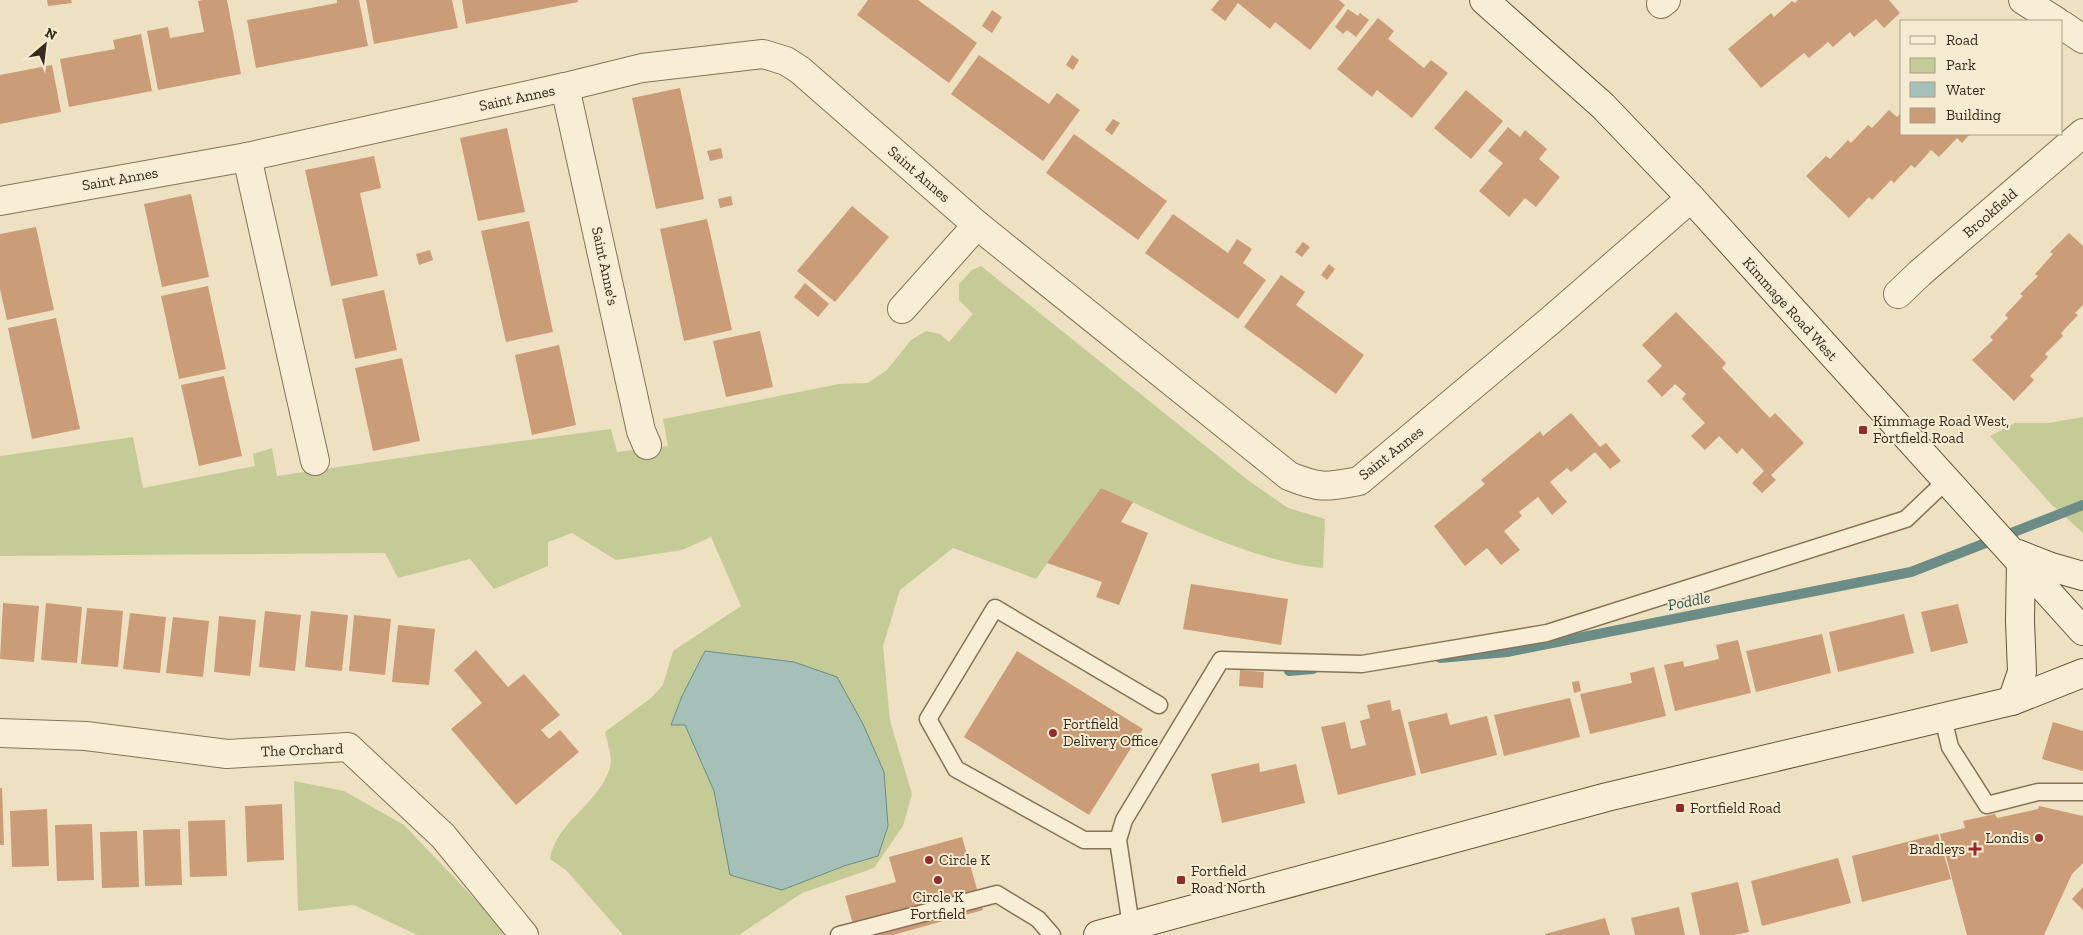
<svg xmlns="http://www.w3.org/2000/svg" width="2083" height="935" font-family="'Zilla Slab',serif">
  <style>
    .green { fill: #c4cb96 }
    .water { fill: #a4c0b8; stroke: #6b8d85 }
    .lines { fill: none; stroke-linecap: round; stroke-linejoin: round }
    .stream { stroke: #6b8d85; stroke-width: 10 }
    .building { fill: #cb9c78 }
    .lane-casing { stroke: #867259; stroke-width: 19 }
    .street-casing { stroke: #867259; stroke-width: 30 }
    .secondary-casing { stroke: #68533d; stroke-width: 30 }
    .lane { stroke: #f8eed5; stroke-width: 16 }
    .street { stroke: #f8eed5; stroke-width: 28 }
    .secondary { stroke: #f8eed5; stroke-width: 28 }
    .poi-dot { fill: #942b2a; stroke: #f5ebd1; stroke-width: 2 }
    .labels { text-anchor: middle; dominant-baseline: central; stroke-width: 4; stroke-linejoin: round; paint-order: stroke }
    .street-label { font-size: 15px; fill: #362a1d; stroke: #f5ebd1 }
    .poi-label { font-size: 15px; fill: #362a1d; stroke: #f5ebd1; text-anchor: start }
    .water-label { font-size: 16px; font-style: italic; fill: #2d5654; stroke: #f5ebd1 }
  </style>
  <rect width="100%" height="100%" fill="#ede1c2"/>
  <g class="green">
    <path d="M981 266 1249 481 1288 508 1325 519 1323 568C1249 561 1169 518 1101 488L1036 579 953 548 900 590 883 646 890 721 912 794 903 826 874 868 802 893 739 935H623L566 870 550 859C556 821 599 805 610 767 613 758 607 742 605 732L651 698 663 685 673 651 741 606 711 537 682 550 616 560 572 533 548 542V566L494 589 470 559 398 578 385 553 0 556V456L133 437 143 488 255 466 253 454 272 448 277 476 454 450 611 429 617 452 668 446 663 419 839 384 868 383 887 370 911 340 926 331 940 334 949 342 973 314 959 300V284L972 270Z"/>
    <polygon points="2083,417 2083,533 2051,504 1990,436 2015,423 2048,423"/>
    <polygon points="294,781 344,791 404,825 509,935 417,935 354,905 298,911"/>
  </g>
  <polygon class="water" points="705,651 794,662 837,677 863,724 884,772 888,826 878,856 844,866 782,890 730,875 714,791 685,725 671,725 682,696"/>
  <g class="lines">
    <g class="stream">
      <polyline points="1440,658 1507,652 1911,572 2083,505"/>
      <polyline points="1289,671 1313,669"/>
    </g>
  </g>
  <g class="building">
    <polygon points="47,0 71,0 72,3 48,6"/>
    <polygon points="203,0 227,0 241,74 158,90 147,31 168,27 170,38 204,32 198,1"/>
    <polygon points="337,0 359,0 368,46 256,68 247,20 337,3"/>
    <polygon points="366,0 452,0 458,28 374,44"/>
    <polygon points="462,0 578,0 578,2 466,24"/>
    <polygon points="868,0 918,0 977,43 949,83 857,15"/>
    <polygon points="1219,0 1339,0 1345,5 1310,50 1275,22 1270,29 1238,3 1225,21 1211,10"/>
    <polygon points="1798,0 1889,0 1900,13 1884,28 1876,19 1854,37 1850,32 1833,47 1828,42 1809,58 1804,53 1761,88 1728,49 1771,13 1774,17 1792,1 1795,3"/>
    <polygon points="1348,9 1358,16 1360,13 1369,20 1356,37 1347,30 1343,34 1335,27"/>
    <polygon points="992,10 1002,17 992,33 982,26"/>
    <polygon points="1378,18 1394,31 1388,39 1424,68 1431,60 1448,73 1412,118 1377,90 1372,97 1337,69"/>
    <polygon points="141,34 152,91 69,107 60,59 115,49 113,40"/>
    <polygon points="979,55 1049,104 1057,93 1080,110 1043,161 951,94"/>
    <polygon points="1072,55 1079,60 1073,70 1066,65"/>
    <polygon points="52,65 61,112 0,124 0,75"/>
    <polygon points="680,88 704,199 656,209 632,98"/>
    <polygon points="1466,90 1503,121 1471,159 1434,128"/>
    <polygon points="1889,110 1897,117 1902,112 1902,134 1970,134 1962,143 1957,138 1939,157 1931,150 1915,168 1911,165 1894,183 1891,180 1872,200 1869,197 1849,218 1806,176 1826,156 1830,159 1848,140 1851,143 1868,125 1872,128"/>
    <polygon points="1113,119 1120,123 1112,135 1105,130"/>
    <polygon points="1508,127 1520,137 1525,130 1547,149 1539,159 1560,177 1536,207 1525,198 1509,217 1479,191 1503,163 1488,151"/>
    <polygon points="507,128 525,212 478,221 460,138"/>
    <polygon points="1074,134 1167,201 1138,240 1046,173"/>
    <polygon points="721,148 723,158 710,161 707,151"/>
    <polygon points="374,156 381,188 360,193 378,276 331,286 305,170"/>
    <polygon points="191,194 209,277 162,287 144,204"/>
    <polygon points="731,196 733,205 720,208 718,199"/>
    <polygon points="852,206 889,237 835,302 797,271"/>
    <polygon points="1173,214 1228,253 1237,239 1252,249 1243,263 1266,280 1238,319 1145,253"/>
    <polygon points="707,219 732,330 684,341 660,229"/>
    <polygon points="529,221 553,332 506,342 481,231"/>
    <polygon points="36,227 54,310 7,320 0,289 0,234"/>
    <polygon points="2069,233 2083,246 2083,305 2075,313 2078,315 2061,333 2063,336 2045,354 2048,357 2030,376 2034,380 2014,401 1972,360 1993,340 1990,337 2008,318 2005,315 2023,296 2020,294 2038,276 2035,274 2053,254 2050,252"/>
    <polygon points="1303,242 1310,247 1302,257 1295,252"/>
    <polygon points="430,250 433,260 419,265 416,254"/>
    <polygon points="1329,264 1335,269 1327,280 1321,275"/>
    <polygon points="1281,275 1305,292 1296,305 1364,355 1336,394 1244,327"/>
    <polygon points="805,283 829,304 818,317 794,297"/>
    <polygon points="208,286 226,369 179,379 161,296"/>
    <polygon points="384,290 397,350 355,359 342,299"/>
    <polygon points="1676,312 1726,363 1722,368 1770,418 1775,413 1804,443 1771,475 1776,480 1762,493 1752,483 1764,471 1742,448 1737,454 1719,436 1705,450 1691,436 1705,423 1682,399 1686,394 1675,384 1662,397 1647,381 1662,366 1642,345"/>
    <polygon points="56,318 80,429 32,439 8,328"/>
    <polygon points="760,331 773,387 726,397 713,341"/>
    <polygon points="559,345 576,425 532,435 515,355"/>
    <polygon points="402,358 420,441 373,451 355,368"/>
    <polygon points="224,376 242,456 199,466 181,385"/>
    <polygon points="1571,413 1600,447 1606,443 1621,461 1610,469 1595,452 1571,472 1567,468 1550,482 1567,502 1552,515 1538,497 1519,512 1522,516 1504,531 1520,550 1501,565 1487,548 1465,566 1434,526 1485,484 1481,480 1540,431 1543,436"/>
    <polygon points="1101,488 1133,502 1121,522 1148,533 1119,605 1096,597 1102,582 1047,563"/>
    <polygon points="1191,584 1288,599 1281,645 1183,629"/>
    <polygon points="3,603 39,606 34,662 0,659"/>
    <polygon points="46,603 82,607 77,663 41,660"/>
    <polygon points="1958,604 1968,643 1931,652 1921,612"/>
    <polygon points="87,608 123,611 118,667 81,664"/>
    <polygon points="265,611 301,615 295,671 259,667"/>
    <polygon points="311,611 348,615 342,671 305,667"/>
    <polygon points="130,613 166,617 160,673 123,669"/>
    <polygon points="1904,614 1914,653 1838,672 1829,632"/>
    <polygon points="354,615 391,619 385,675 349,671"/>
    <polygon points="219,616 256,620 250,676 214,672"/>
    <polygon points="173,617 209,621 203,677 166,673"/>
    <polygon points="398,625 435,629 429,685 392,682"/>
    <polygon points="1822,634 1831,673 1756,692 1746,651"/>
    <polygon points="1738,640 1751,693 1675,711 1664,665 1683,661 1684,667 1719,659 1716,645"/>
    <polygon points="476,650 508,687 524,674 560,715 541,730 549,739 560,730 579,752 516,805 451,729 482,703 454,670"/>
    <polygon points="1017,651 1143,729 1089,815 964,737"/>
    <polygon points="1654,667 1666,716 1590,734 1580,694 1632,683 1630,673"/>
    <polygon points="1240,670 1264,672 1263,688 1239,686"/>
    <polygon points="1579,681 1581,691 1574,693 1572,682"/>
    <polygon points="1570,698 1580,737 1504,756 1494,715"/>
    <polygon points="1390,700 1392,711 1400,709 1416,775 1338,795 1321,727 1345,722 1351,749 1366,745 1360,721 1370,718 1367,705"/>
    <polygon points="1447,713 1450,725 1487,716 1497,755 1421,774 1408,722"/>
    <polygon points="2053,722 2083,731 2083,771 2042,759"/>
    <polygon points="1259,763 1260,772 1296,764 1305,803 1222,823 1211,774"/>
    <polygon points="0,788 2,788 4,845 0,845"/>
    <polygon points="282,804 284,860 247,862 245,806"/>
    <polygon points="2039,806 2083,816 2083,863 2072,874 2044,935 1967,935 1940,834 1965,828 1963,821 1995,814 1997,818 2038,809"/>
    <polygon points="47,809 49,866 12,867 10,811"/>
    <polygon points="225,820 227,876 190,877 188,821"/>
    <polygon points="92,824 94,880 57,881 55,825"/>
    <polygon points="180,829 182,885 145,886 143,830"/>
    <polygon points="137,831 139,887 102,888 100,832"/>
    <polygon points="1938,834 1951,879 1862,902 1852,856"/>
    <polygon points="962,837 983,910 893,935 856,935 845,896 896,882 889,857"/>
    <polygon points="1838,858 1851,903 1762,926 1751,881"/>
    <polygon points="1738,882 1749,932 1734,935 1700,935 1691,893"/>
    <polygon points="2083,887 2083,910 2072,899"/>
    <polygon points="1679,907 1685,935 1635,935 1631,918"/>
    <polygon points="1605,918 1610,935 1545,935 1545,934"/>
  </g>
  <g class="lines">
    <g class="lane-casing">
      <g id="lane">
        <polyline points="1943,718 1950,747 1987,805 2038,792 2083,792"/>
        <polyline points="1118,840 1084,840 956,769 928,719 995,608 1159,705"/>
        <polyline points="1131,926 1118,840 1124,820 1221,660 1362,664 1547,633 1906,519 1947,480"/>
        <polyline points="839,935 997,894 1038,919 1052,935"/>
      </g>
    </g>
    <g class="street-casing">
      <g id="street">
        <polyline points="2023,0 2056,21"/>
        <polyline points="1661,4 1666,0"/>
        <polyline points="2062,25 2083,39"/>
        <polyline points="565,87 641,431 647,445"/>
        <polyline points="247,157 315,461"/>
        <path d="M0 201 247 157 565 87 642 68 763 54 786 61 800 70 977 225 1289 476C1321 489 1326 487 1359 481L1551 320 1691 198"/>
        <polyline points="1898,294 1920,273 2083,133"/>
        <polyline points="902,309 977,225"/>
        <polyline points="0,733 86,736 227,754 348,747 443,836 524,935"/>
      </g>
    </g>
    <g class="secondary-casing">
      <g id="secondary">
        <polyline points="1484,0 1603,106 1691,198 2083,631"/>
        <polyline points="2018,554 2051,567 2083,576"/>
        <polyline points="2012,701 2022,672 2020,621 2021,561"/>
        <polyline points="1098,935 1607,797 2012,701 2083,673"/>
      </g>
    </g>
    <use href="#lane" class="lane"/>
    <use href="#street" class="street"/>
    <use href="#secondary" class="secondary"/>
  </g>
  <g class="poi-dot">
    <rect x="1858" y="425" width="10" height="10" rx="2.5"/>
    <circle cx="1053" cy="733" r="5"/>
    <rect x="1675" y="803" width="10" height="10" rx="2.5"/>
    <circle cx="2039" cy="838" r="5"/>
    <path d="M1972.5 841.5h5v5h5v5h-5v5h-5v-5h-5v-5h5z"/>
    <circle cx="929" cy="860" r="5"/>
    <circle cx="938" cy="880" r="5"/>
    <rect x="1176" y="875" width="10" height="10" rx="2.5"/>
  </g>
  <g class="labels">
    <g class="street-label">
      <text transform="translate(517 98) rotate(-12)">Saint Annes</text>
      <text transform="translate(919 174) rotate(41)">Saint Annes</text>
      <text transform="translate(120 179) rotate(-10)">Saint Annes</text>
      <text transform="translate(1990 213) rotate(-41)">Brookfield</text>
      <text transform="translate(605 266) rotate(78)">Saint Anne's</text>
      <text transform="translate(1790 309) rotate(48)">Kimmage Road West</text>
      <text transform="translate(1391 453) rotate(-38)">Saint Annes</text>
      <text transform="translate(302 750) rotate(-2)">The Orchard</text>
    </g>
    <g class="poi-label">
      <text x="1873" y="421">Kimmage Road West,<tspan x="1873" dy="17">Fortfield Road</tspan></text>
      <text x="1063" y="724">Fortfield<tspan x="1063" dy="17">Delivery Office</tspan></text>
      <text x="1690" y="808">Fortfield Road</text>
      <text x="2029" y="838" text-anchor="end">Londis</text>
      <text x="1965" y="849" text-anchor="end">Bradleys</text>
      <text x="939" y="860">Circle K</text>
      <text x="1191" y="871">Fortfield<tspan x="1191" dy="17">Road North</tspan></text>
      <text x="938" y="897" text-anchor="middle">Circle K<tspan x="938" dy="17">Fortfield</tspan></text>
    </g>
    <g class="water-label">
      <text transform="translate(1689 601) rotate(-11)">Poddle</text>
    </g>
  </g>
  <rect x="1900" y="20" width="162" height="115" fill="#f5ebd1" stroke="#a99e89"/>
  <rect x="1910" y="36" width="25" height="8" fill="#f8eed5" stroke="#a99e89"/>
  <text x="1946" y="45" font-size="15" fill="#362a1d">Road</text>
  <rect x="1910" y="58" width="25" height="15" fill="#c4cb96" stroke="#a99e89"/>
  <text x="1946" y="70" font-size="15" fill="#362a1d">Park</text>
  <rect x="1910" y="82" width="25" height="15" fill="#a4c0b8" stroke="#a99e89"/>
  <text x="1946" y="95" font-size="15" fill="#362a1d">Water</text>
  <rect x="1910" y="108" width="25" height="15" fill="#cb9c78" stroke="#a99e89"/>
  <text x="1946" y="120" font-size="15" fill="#362a1d">Building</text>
  <g transform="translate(45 45) rotate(28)" stroke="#f5ebd1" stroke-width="4" paint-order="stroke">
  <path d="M0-4L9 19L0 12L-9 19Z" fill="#362a1d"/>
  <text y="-8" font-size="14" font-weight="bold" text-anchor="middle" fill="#362a1d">N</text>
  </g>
</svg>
